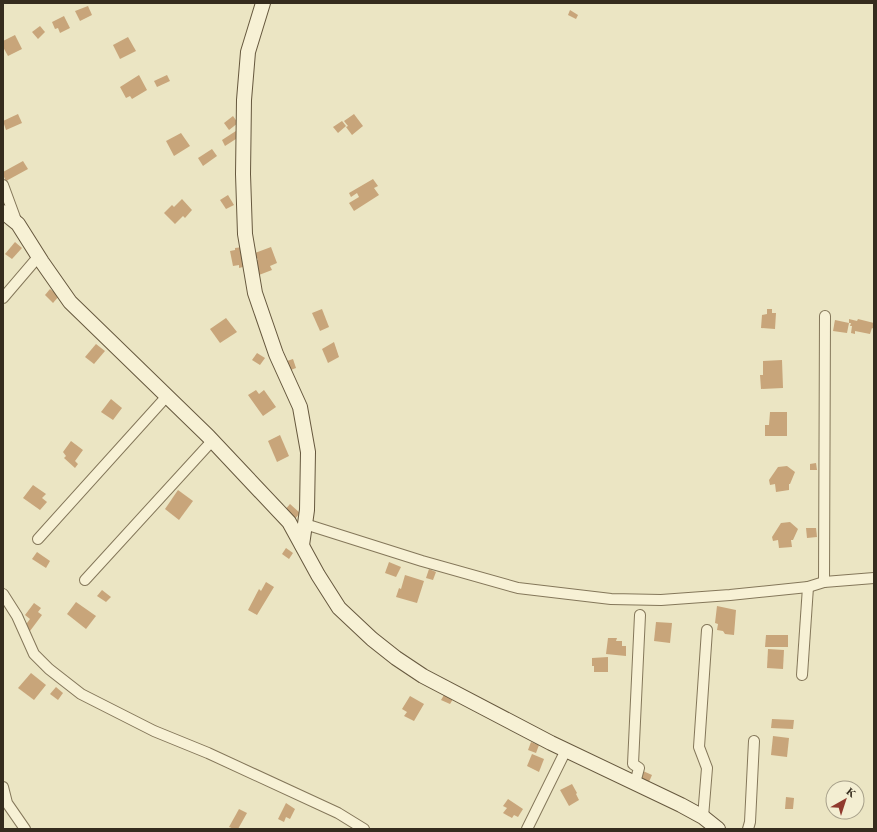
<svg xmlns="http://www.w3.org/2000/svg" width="877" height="832" font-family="Georgia,serif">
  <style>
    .building { fill: #c8a57a }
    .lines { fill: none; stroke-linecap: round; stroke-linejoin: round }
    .street-casing { stroke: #84775a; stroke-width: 12 }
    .secondary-casing { stroke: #66583e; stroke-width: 16 }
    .street { stroke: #f7f1d5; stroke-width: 10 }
    .secondary { stroke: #f7f1d5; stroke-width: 14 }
  </style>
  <rect width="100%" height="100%" fill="#ebe5c3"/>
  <g class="building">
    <polygon points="88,6 92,15 80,21 75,11"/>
    <polygon points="570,10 578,15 576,19 568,15"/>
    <polygon points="64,16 70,28 60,33 58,28 55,29 52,22"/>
    <polygon points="40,26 45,32 38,39 32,32"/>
    <polygon points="15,35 22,49 8,56 3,47 3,41"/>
    <polygon points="128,37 136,51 120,59 113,45"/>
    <polygon points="139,75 147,90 132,99 130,96 126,98 120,87"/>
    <polygon points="167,75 170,81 157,87 154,81"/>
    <polygon points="18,114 22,123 6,130 3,121"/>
    <polygon points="354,114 363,126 352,135 346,127 348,126 344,121"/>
    <polygon points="233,116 238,123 229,130 224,123"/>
    <polygon points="342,121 346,126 338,133 333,127"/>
    <polygon points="239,129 239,137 225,146 222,140"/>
    <polygon points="181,133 190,146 174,156 166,141"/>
    <polygon points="212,149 217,156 203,166 198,158"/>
    <polygon points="23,161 28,169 6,181 3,175 3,172"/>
    <polygon points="373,179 378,186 374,188 379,195 354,211 349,203 359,197 357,193 351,197 349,193"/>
    <polygon points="228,195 234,205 226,209 220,200"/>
    <polygon points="182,199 192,210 185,218 183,216 175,224 164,213 172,205 174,207"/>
    <polygon points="15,242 22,248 12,259 5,254"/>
    <polygon points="243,247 247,266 239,268 239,265 233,266 230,251 235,250 235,248"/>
    <polygon points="271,247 277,263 270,266 272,270 259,275 254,261 258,260 255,253"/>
    <polygon points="50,289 59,296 53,303 45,295"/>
    <polygon points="322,309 329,327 320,331 312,313"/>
    <polygon points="767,309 772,309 772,313 776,313 775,329 761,328 762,315 767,314"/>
    <polygon points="226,318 237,332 220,343 210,329"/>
    <polygon points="849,319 857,321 858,319 874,323 874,329 872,328 870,334 855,331 855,334 851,333 852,326 850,326 851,323 849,323"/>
    <polygon points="835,320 849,323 847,333 833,331"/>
    <polygon points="334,342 339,357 328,363 322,349"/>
    <polygon points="96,344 105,351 94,364 85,357"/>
    <polygon points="257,353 265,358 260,365 252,360"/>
    <polygon points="293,359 296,368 288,371 284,362"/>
    <polygon points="782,360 783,388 761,389 760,375 763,375 763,361"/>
    <polygon points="256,390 259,394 264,390 276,407 263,416 248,395"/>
    <polygon points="111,399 122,408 113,420 101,412"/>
    <polygon points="770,412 787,412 787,436 765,436 765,425 769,425"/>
    <polygon points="280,435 289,456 277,462 268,441"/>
    <polygon points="71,441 83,450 75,461 78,464 75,468 64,458 66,456 63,452"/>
    <polygon points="816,463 817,470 810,470 810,464"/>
    <polygon points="787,466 795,472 790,484 789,484 789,490 776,492 775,484 770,485 769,480 778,467"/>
    <polygon points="33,485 46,494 42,498 47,502 40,510 23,498"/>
    <polygon points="178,490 193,501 179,520 165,509"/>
    <polygon points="290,504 300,513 294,520 284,511"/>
    <polygon points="790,522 798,529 793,540 791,540 792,547 779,548 778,540 773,541 772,537 781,523"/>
    <polygon points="806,528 816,528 817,537 807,538"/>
    <polygon points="286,548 293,553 289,559 282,554"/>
    <polygon points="37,552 50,561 46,568 32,559"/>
    <polygon points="389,562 401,567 396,577 385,573"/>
    <polygon points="429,569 436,572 433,580 426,578"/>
    <polygon points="405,575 424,581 417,603 396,597 399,588 401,589"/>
    <polygon points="266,582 274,587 257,615 248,610 259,589 261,591"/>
    <polygon points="102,590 111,597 106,602 97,596"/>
    <polygon points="76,602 96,616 86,629 67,614"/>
    <polygon points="34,603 41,608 38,612 42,615 30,631 24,627 30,619 25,615"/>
    <polygon points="717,606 736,610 734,635 725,634 723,631 717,630 718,624 715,623"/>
    <polygon points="656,622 672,623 670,643 654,641"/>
    <polygon points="766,635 788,635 788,647 765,647"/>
    <polygon points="608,638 617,638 616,641 622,641 622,646 626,646 626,656 606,654"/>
    <polygon points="768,649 784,650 783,669 767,668"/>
    <polygon points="608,657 608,672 594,672 594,666 592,666 592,658"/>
    <polygon points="31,673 46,685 34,700 18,688"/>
    <polygon points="56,687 63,693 58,700 50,694"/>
    <polygon points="444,695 453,699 450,704 441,700"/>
    <polygon points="410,696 424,704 414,721 404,716 407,712 402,709"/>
    <polygon points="772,719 794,720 793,729 771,728"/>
    <polygon points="773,736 789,738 787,757 771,755"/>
    <polygon points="531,742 539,745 536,753 528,750"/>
    <polygon points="532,754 544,759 539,772 527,766"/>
    <polygon points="643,771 652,775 648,784 638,780"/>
    <polygon points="572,784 577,793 576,794 579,800 569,806 560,790"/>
    <polygon points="786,797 794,798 793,809 785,809"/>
    <polygon points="508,799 523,809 518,817 514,815 512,818 503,813 507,808 503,806"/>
    <polygon points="286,803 295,809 290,819 286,817 284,822 278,819"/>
    <polygon points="239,809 247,813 238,829 234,829 229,827"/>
  </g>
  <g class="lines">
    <g class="street-casing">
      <g id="street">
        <polyline points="3,185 17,223"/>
        <polyline points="3,298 38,257"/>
        <polyline points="305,524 422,561 518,588 611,599 661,600 730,595 808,587 824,582 874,578"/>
        <polyline points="38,539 167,396"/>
        <polyline points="85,580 212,441"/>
        <polyline points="824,582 825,316"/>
        <polyline points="3,594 17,616 34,654 49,669 81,694 154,731 208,753 338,813 364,829"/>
        <polyline points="802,675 808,587"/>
        <polyline points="635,783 639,768 633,764 640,615"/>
        <polyline points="3,787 7,803 25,829"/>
        <polyline points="703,817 707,768 699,747 707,630"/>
        <polyline points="527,829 566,750"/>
        <polyline points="748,829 750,822 754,741"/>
      </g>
    </g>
    <g class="secondary-casing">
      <g id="secondary">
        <polyline points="263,3 248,52 244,100 243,174 245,234 255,293 276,354 300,407 308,452 307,510 302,545"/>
        <polyline points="3,212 18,224 42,262 70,302 208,436 289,522 318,575 339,608 372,639 396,658 423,676 551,743 681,805 703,817 718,829"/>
      </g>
    </g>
    <use href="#street" class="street"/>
    <use href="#secondary" class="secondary"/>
  </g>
  <rect width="877" height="832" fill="none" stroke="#352c1e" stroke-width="8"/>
  <g transform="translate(845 800) rotate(39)"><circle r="19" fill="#f3eed2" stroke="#a7a08a"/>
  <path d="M0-3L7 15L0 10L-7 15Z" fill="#903a2e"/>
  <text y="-6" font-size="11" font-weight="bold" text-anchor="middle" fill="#352c1e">K</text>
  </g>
</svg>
